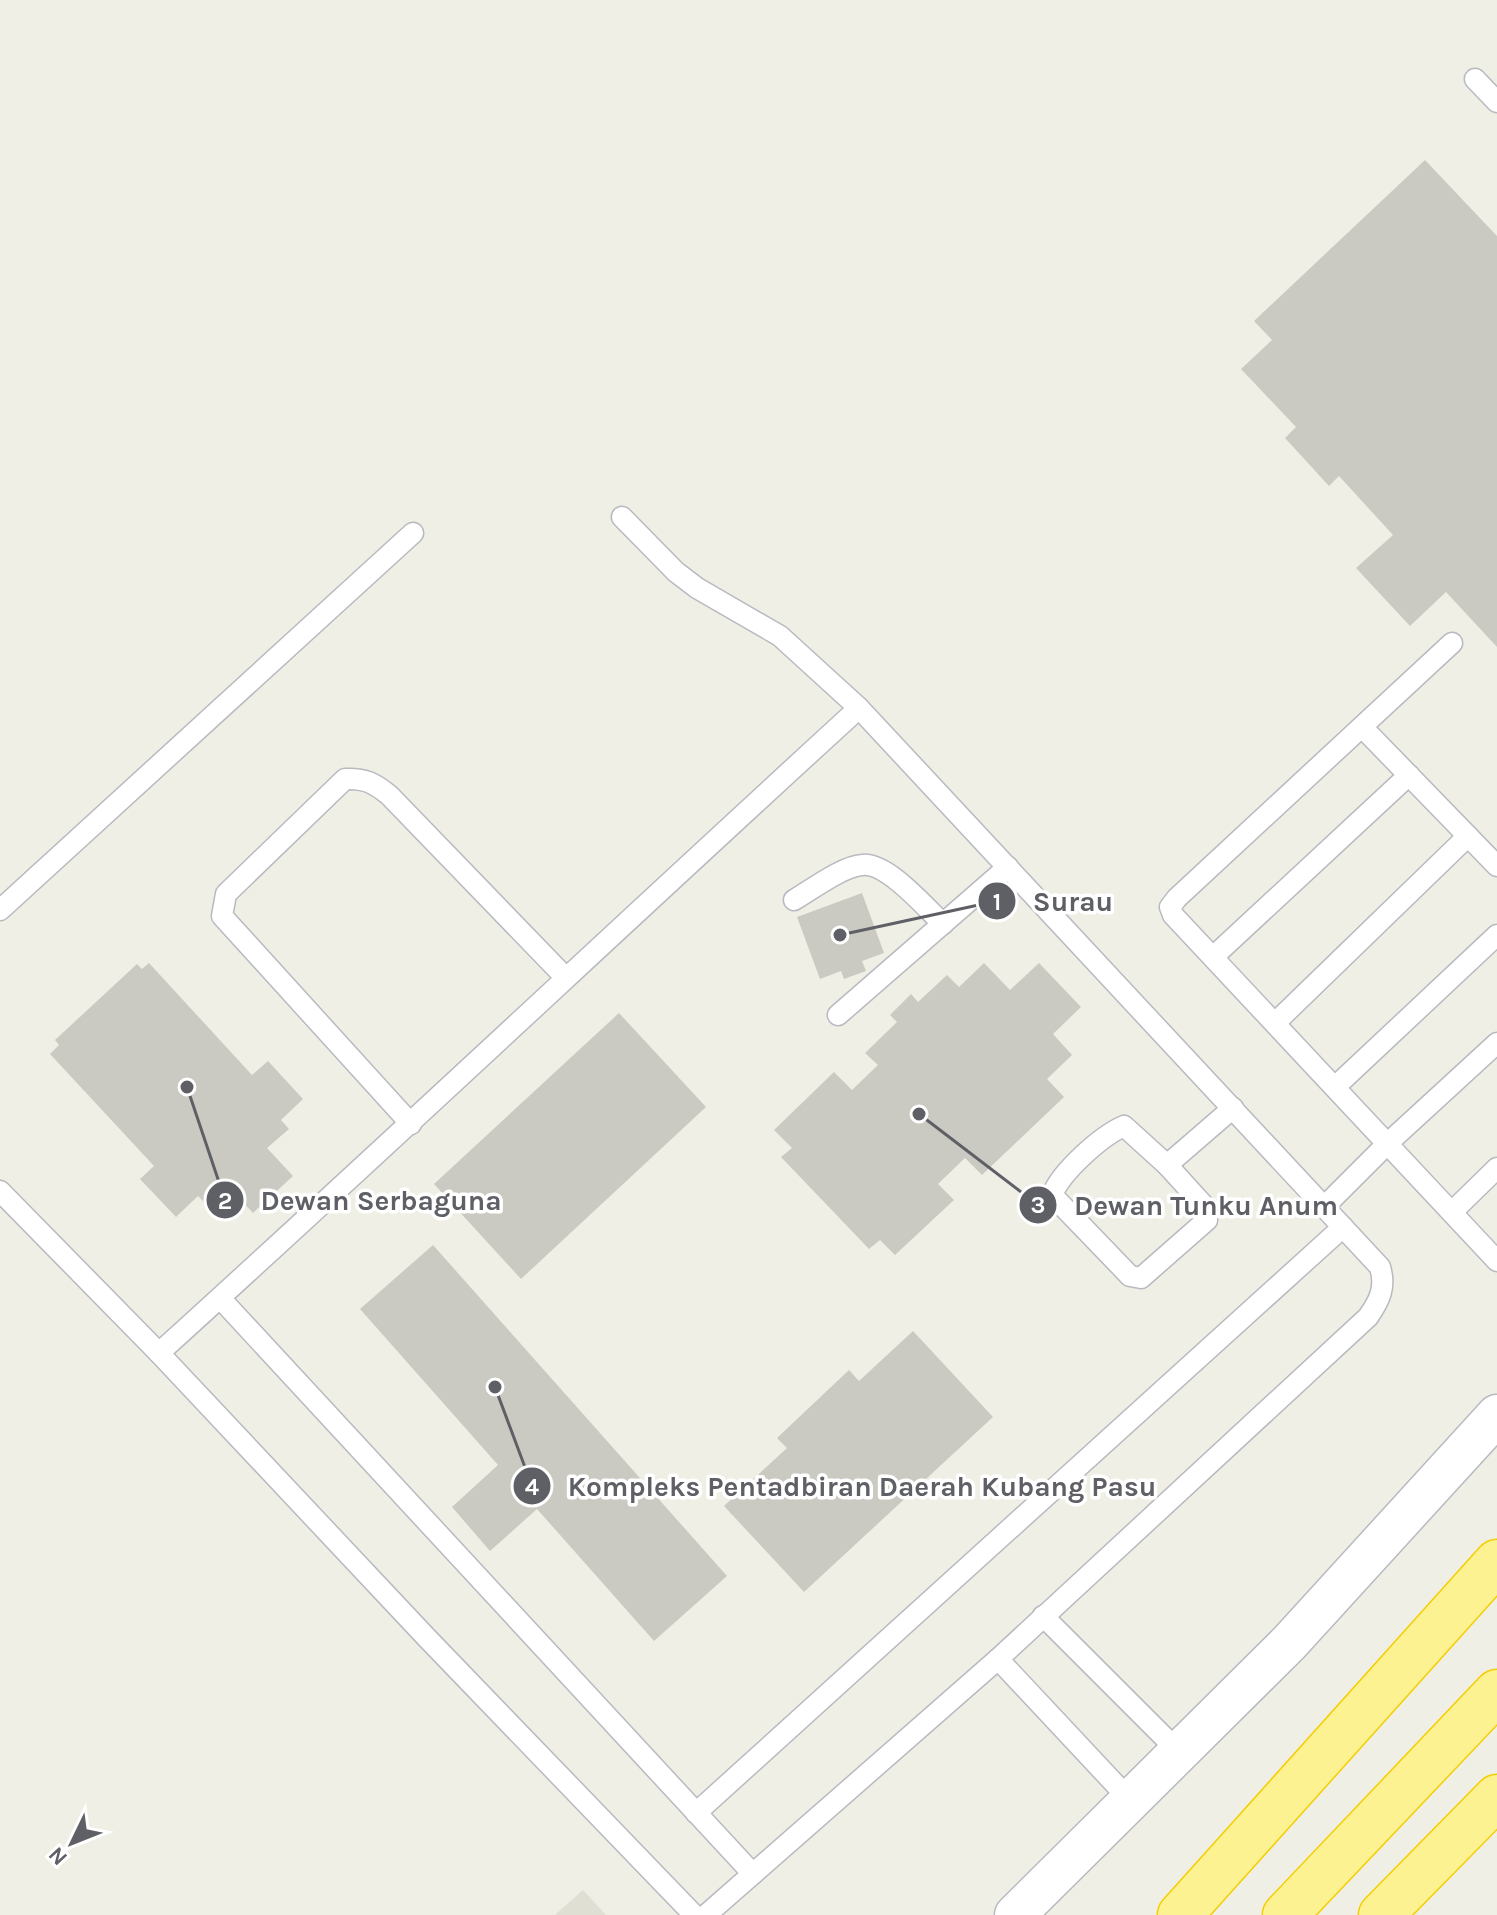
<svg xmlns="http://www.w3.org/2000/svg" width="1497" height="1915" font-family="Karla,sans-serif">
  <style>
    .education { fill: #e0dfd4 }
    .building { fill: #cbcac2 }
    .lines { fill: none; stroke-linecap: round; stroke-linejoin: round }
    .lane-casing { stroke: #b8bac0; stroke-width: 23 }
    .street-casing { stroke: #b8bac0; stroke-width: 43 }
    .highway-casing { stroke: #f4ce02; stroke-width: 47 }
    .lane { stroke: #fff; stroke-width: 20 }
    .street { stroke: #fff; stroke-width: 40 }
    .highway { stroke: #fcf291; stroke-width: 44 }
    .leader { fill: none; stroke: #5e6066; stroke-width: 3 }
    .callout-dot { fill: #5e6066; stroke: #fff; stroke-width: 3 }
    .mark-label { font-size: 24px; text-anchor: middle; font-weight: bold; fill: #fff }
    .callout-label { font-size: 28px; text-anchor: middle; font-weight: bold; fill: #5e6066; stroke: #fff; stroke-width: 7; stroke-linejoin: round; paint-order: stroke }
  </style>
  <rect width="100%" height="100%" fill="#f0efe6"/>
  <polygon class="education" points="583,1890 606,1915 555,1915"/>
  <g class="building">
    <polygon points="1425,160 1497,236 1497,647 1446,592 1410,626 1356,568 1393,535 1339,476 1329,486 1285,438 1296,427 1241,369 1272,340 1254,321"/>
    <polygon points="862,893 884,953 862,961 866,971 844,979 841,971 820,979 797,917"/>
    <polygon points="149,963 252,1075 268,1061 303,1099 281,1120 289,1129 267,1148 293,1176 253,1213 227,1185 207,1205 198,1196 176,1217 140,1179 154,1166 50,1054 59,1045 55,1040 137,964 142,969"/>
    <polygon points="984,963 1010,990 1039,963 1081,1007 1053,1034 1072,1055 1047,1079 1064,1097 982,1175 965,1158 938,1184 954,1200 895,1255 880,1240 869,1249 781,1157 792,1148 774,1130 834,1072 852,1090 878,1065 865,1053 897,1022 890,1015 911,994 918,1002 947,975 959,987"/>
    <polygon points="619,1013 706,1107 521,1279 434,1184"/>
    <polygon points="433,1245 727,1576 654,1641 537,1509 490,1551 452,1507 498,1465 360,1309"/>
    <polygon points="913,1331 993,1417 804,1592 724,1506 787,1448 777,1438 849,1370 859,1381"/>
  </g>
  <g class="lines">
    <g class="lane-casing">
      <g id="lane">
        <polyline points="1475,79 1497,102"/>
        <path d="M622 517 676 572 697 588 780 636 859 708 1380 1267C1386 1287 1380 1300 1368 1317L998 1659 706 1915"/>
        <polyline points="1452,643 1177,898 1170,907 1173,915 1497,1261"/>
        <polyline points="1362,727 1497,866"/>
        <path d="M794 900C811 890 843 866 862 865 887 862 925 907 943 924"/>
        <polyline points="0,910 413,533"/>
        <polyline points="1213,957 1409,775"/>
        <polyline points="838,1015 1008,867"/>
        <polyline points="1275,1023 1468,836"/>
        <polyline points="1335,1087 1497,935"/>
        <path d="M411 1124 222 916 226 894 345 779C365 778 374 783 389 795L565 977"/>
        <path d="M1124 1126 1167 1165 1207 1209V1220L1141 1278 1130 1276 1052 1195C1061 1172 1101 1136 1124 1126Z"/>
        <polyline points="1167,1165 1233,1108"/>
        <polyline points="0,1191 159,1353 427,1638 694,1915"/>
        <polyline points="1324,1207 1388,1143 1497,1043"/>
        <polyline points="1453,1211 1497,1168"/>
        <polyline points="220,1298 753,1874"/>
        <path d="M159 1353C394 1140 625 922 859 708"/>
        <polyline points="1043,1616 1180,1753"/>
        <polyline points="998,1659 1130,1800"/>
        <polyline points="696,1813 1343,1227"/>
      </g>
    </g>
    <g class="street-casing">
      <polyline id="street" points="1015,1915 1289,1643 1497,1415"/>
    </g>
    <g class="highway-casing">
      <g id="highway">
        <polyline points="1180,1915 1497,1562"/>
        <polyline points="1285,1915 1497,1692"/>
        <polyline points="1381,1915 1497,1797"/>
      </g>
    </g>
    <use href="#lane" class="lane"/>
    <use href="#street" class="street"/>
    <use href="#highway" class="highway"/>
  </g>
  <path class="leader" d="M840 935L997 901M187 1087L225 1200M919 1114L1038 1205M495 1387L532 1486"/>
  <g class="callout-dot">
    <circle cx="840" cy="935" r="8"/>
    <circle cx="187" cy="1087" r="8"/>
    <circle cx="919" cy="1114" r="8"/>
    <circle cx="495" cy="1387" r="8"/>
    <circle cx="997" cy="901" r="20"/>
    <circle cx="225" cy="1200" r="20"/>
    <circle cx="1038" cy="1205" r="20"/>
    <circle cx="532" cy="1486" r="20"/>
  </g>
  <g class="mark-label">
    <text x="997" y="910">1</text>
    <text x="225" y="1209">2</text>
    <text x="1038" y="1213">3</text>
    <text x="532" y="1495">4</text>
  </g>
  <g class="callout-label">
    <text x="1073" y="911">Surau</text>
    <text x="381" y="1210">Dewan Serbaguna</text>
    <text x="1206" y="1215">Dewan Tunku Anum</text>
    <text x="862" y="1496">Kompleks Pentadbiran Daerah Kubang Pasu</text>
  </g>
  <g transform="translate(72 1843) rotate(227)" stroke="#ffffff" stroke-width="6" paint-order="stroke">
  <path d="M0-6L14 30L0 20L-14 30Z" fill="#5e6066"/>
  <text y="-12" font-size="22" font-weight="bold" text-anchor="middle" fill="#5e6066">N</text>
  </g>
</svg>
